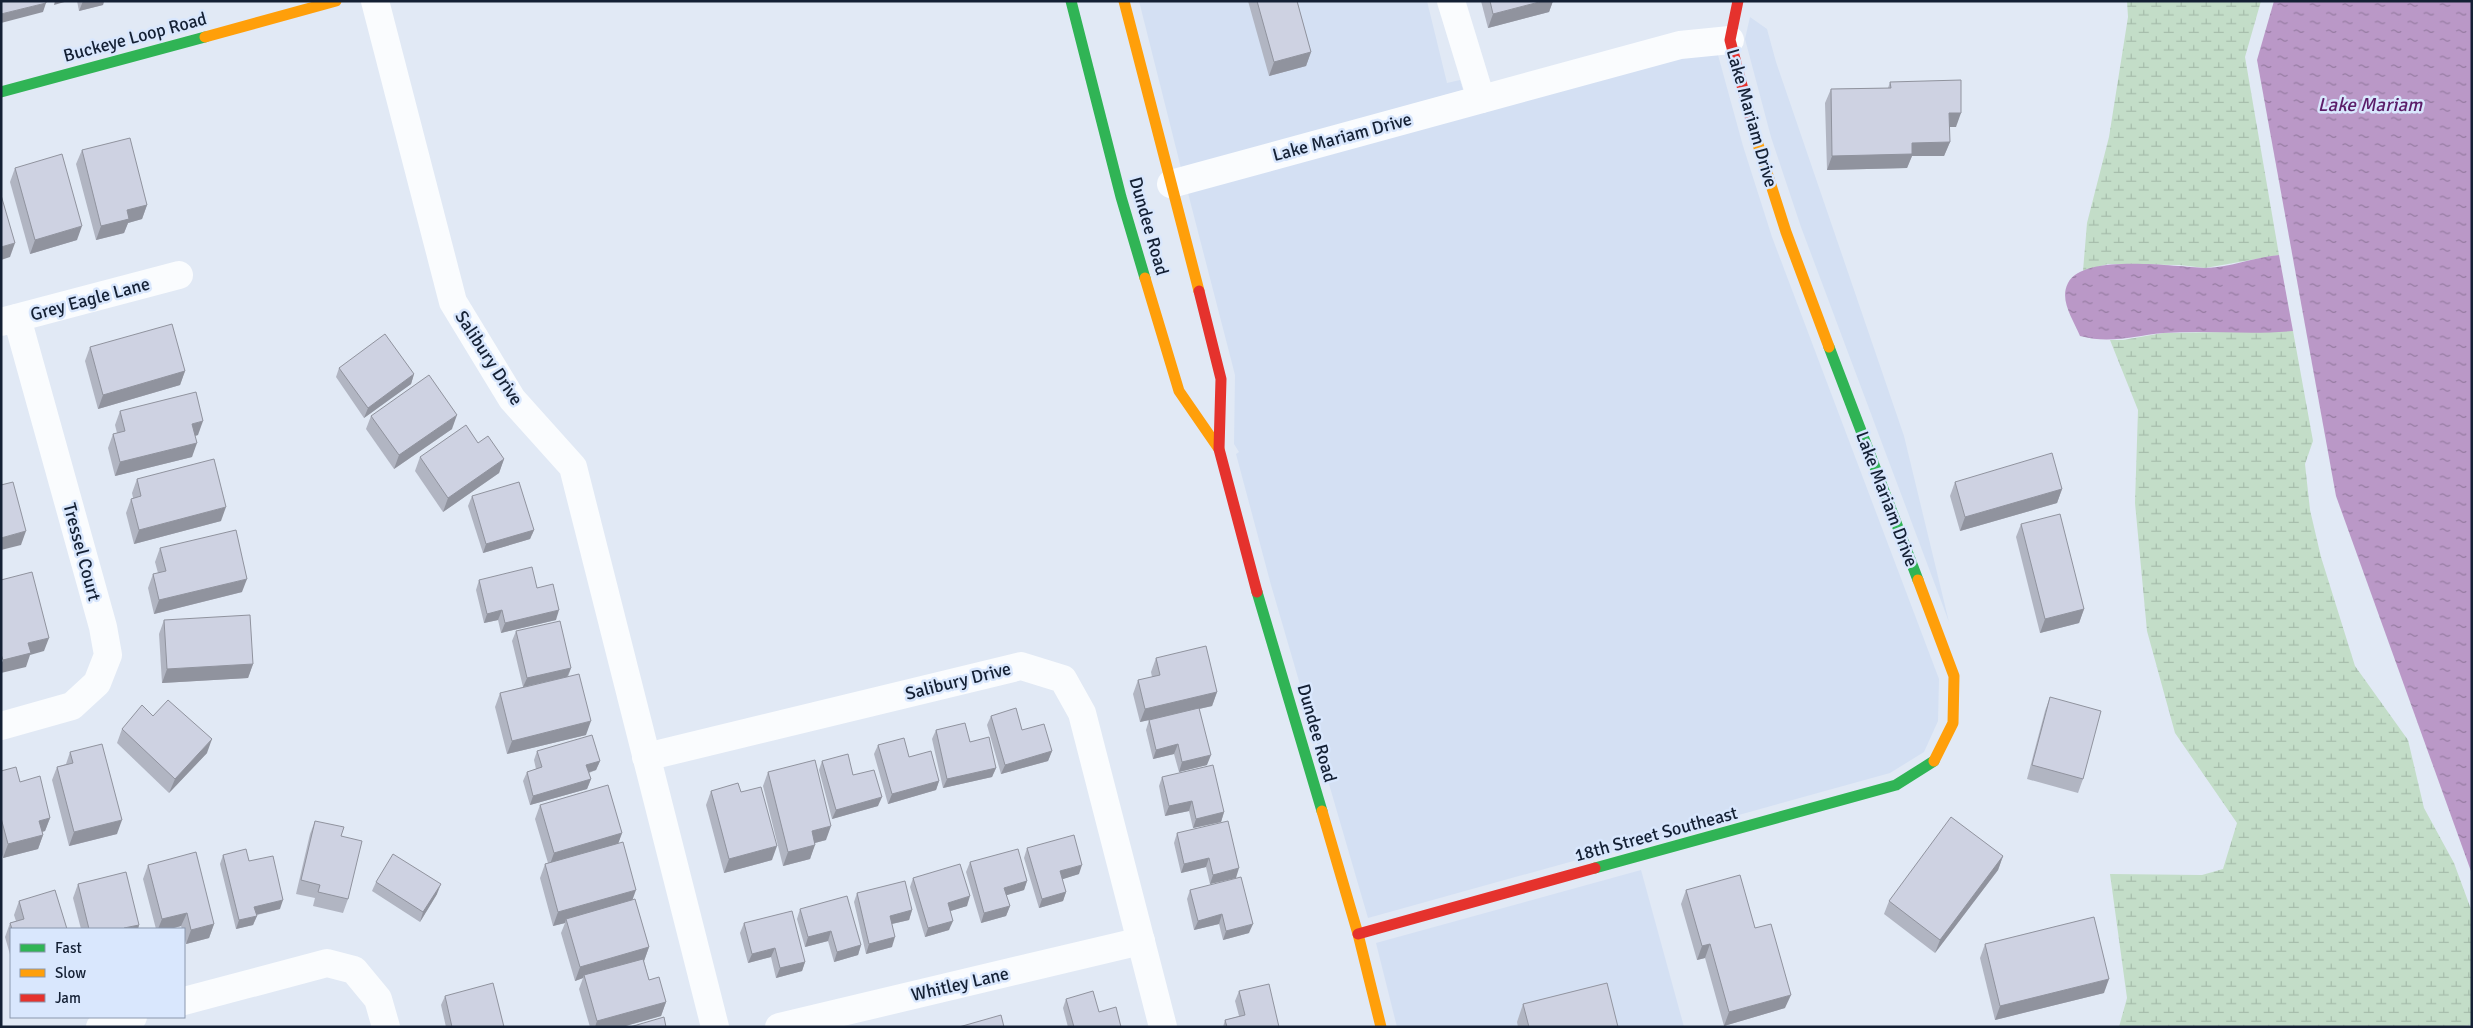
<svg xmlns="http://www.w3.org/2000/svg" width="2473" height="1028" font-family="Signika,sans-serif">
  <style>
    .built { fill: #d4e0f3 }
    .wetland { fill: url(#wetland-marsh) }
    .water { fill: url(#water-ripples) }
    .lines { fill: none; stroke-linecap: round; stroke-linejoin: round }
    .street { stroke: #fafcfe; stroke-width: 28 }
    .fast { stroke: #30b455; stroke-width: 11 }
    .slow { stroke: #ff9f0a; stroke-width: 11 }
    .jam { stroke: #e5322d; stroke-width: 11 }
    .wall { fill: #b1b5c2 }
    .shaded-wall { fill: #90939e }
    .building { fill: #ced2e2; stroke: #90939e }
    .labels { text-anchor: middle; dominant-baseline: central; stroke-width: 5; stroke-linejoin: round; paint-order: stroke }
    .street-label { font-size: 18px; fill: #142034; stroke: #d9e7fd }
    .water-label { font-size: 19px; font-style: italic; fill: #5b1c68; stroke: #d9e7fd }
  </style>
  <defs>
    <pattern id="wetland-marsh" width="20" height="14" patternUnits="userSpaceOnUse" patternTransform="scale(1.25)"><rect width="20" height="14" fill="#c3ddc8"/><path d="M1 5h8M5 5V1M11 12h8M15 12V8" fill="none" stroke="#a7bdac"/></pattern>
    <pattern id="water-ripples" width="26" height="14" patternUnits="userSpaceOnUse" patternTransform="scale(1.25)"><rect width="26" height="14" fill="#ba98c7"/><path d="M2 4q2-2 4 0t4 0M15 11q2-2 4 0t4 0" fill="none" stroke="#967ca2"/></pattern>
  </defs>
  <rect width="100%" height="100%" fill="#e1e9f5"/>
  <g class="built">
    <polygon points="1139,1 1427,1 1447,83 1460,80 1463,90 1181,168"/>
    <polygon points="1750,17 1767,29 1776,62 1904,436 1949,622 1801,227 1771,137 1745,39"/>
    <polygon points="1718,55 1743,146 1772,237 1939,679 1938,721 1924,752 1890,773 1368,918 1271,585 1236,454 1239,452 1234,444 1235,375 1188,193 1682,58"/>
    <polygon points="1641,870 1684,1027 1397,1027 1376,943"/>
  </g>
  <g class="wetland">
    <polygon points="2127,1 2261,1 2245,57 2279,255 2205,268 2180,265 2108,264 2083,271 2087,223 2109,137 2128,17"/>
    <polygon points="2293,331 2313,441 2305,464 2310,510 2321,557 2355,666 2408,740 2424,808 2454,863 2472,912 2472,1025 2454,1027 2119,1027 2127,998 2110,874 2202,875 2223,869 2237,823 2175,733 2147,631 2135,503 2138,410 2110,340 2123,340 2163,333"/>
  </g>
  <g class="water">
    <polygon points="2274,1 2472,1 2472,874 2336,496 2257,60"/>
    <path d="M2279 255 2293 331C2250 335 2206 330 2163 333 2134 336 2109 344 2080 336 2073 319 2059 300 2068 283 2083 253 2176 267 2204 268 2229 268 2254 257 2279 255Z"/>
  </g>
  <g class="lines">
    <g class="street">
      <polyline points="375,1 453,302 512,399 573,467 715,1027"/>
      <polyline points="1451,1 1481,99"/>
      <polyline points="1171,184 1680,45 1730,40"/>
      <polyline points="1,322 179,275"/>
      <polyline points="1,726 72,706 97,683 108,655 103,627 17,318"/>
      <polyline points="646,757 1021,666 1063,679 1082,713 1163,1027"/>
      <polyline points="184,1001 327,963 354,970 378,999 386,1027"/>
      <polyline points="100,1027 133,1017"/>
      <polyline points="779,1027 1141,941"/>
    </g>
    <g class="fast">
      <polyline points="1071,1 1121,197 1145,278"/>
      <polyline points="1,92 205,37"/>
      <polyline points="1829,347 1918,580"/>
      <polyline points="1257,592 1322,811"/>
      <polyline points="1595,868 1896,785 1934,761"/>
    </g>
    <g class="slow">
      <polyline points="1124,1 1199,291"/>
      <polyline points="205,37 336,1"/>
      <polyline points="1755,135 1786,232 1829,347"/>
      <polyline points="1145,278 1179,391 1219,449"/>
      <polyline points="1918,580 1954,676 1953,723 1934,761"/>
      <polyline points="1322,811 1358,934 1381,1027"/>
    </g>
    <g class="jam">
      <polyline points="1738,1 1730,40 1755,135"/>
      <polyline points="1199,291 1221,379 1219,449 1257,592"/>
      <polyline points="1358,934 1595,868"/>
    </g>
  </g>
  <g class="wall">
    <polygon points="77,1 104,1 103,5 79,11"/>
    <polygon points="1248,1 1297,1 1311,52 1306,66 1269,76"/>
    <polygon points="1481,1 1553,1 1549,12 1488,28"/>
    <polygon points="1890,82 1956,127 1949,127 1950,142 1944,156 1912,156 1907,168 1827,170 1825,103 1831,89 1888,88"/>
    <polygon points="82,150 147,205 142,219 128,223 124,233 96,240 76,164"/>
    <polygon points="15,168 77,240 30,254 10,182"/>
    <polygon points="90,347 185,371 180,385 98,409 85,361"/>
    <polygon points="339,368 414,374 411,384 364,418 336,377"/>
    <polygon points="120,411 198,435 195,436 192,457 115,476 108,448 113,434 117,433 115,425"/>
    <polygon points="371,416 452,429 394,469 366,429"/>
    <polygon points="420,457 504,459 499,473 443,512 415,471"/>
    <polygon points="137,479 221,521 134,544 126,513 131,499 133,498 132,493"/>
    <polygon points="1955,482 2062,489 2057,503 1960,531 1950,496"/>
    <polygon points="472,496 534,530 530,539 483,553 468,506"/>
    <polygon points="2021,524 2084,609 2079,623 2040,633 2016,537"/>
    <polygon points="160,548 242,592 154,614 148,588 153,574 158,573 155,562"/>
    <polygon points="479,580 537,588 556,620 501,633 498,620 484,623 476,590"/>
    <polygon points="164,620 253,664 248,678 162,683 159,634"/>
    <polygon points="516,631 571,668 568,677 586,735 507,754 495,707 500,693 523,687 512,641"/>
    <polygon points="1156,658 1217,692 1212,706 1199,709 1207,765 1179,772 1174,754 1153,759 1146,730 1149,720 1158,718 1140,722 1133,694 1138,680 1152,677 1151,672"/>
    <polygon points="2050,697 2083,779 2078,793 2027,779 2045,711"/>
    <polygon points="991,716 1022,730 1052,751 1048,761 1001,774 987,725"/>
    <polygon points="122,729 207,753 169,793 117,743"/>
    <polygon points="936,730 996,768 992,777 943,788 932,739"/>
    <polygon points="878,745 909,757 939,781 936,790 888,804 874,754"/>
    <polygon points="537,751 600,761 596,770 589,773 591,779 587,789 530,805 523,781 527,772 536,769 534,760"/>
    <polygon points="70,752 117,834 69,846 52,780 57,767 66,764"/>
    <polygon points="822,761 853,775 878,806 832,819 819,770"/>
    <polygon points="1,771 20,782 50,818 45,831 42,832 43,835 38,849 3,858 1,851"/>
    <polygon points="768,772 826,840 815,843 810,859 783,866 763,786"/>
    <polygon points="1162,777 1224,812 1221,822 1193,828 1189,811 1165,816 1159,786"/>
    <polygon points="711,791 741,792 772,860 724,873 706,805"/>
    <polygon points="540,805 622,833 618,843 632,900 649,947 644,961 649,980 666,1002 661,1016 622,1027 590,1027 579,989 583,978 575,981 561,933 565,923 553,926 540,878 545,864 548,863 535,819"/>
    <polygon points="315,821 341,836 348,899 343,913 313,906 315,898 296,894 310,834"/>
    <polygon points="1177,833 1236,878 1210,884 1206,867 1181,873 1174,843"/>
    <polygon points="1027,848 1079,874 1062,879 1066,892 1063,901 1039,908 1024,858"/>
    <polygon points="223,855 249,861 280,909 257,915 253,925 236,929 220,864"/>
    <polygon points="2003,856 1998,870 1935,953 1884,914 1889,901"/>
    <polygon points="970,862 1027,881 1024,890 1006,895 1010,906 1006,916 981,923 966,872"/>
    <polygon points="148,865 214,924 209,938 186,944 184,936 184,929 182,929 181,926 170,929 156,929 143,879"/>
    <polygon points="913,878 967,906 950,911 949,930 925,937 910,887"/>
    <polygon points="376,882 437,894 420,922 372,891"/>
    <polygon points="78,884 139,925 138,929 81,929 73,898"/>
    <polygon points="1190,890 1249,933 1223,940 1219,924 1194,930 1187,899"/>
    <polygon points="1686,890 1755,928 1785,1008 1724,1026 1705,958 1697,960 1681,904"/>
    <polygon points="857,893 912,910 909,920 892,924 892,947 866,954 854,902"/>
    <polygon points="19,901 67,929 11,929 11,958 5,937 10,923 16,921 14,915"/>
    <polygon points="800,909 861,945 858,955 834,962 828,941 805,947 797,919"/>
    <polygon points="744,923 805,962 802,971 776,978 771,957 748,963 740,933"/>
    <polygon points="1985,944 2104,993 1995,1020 1980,958"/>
    <polygon points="1239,991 1279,1027 1223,1027 1225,1020 1239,1016 1235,1001"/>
    <polygon points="445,996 504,1027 446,1027 441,1005"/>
    <polygon points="1066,999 1121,1027 1068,1027 1063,1008"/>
    <polygon points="1523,1004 1618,1027 1518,1027 1517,1022"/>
  </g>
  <g class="shaded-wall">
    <polygon points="55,1 68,1 54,5"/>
    <polygon points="83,1 104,1 103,5 79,11"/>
    <polygon points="1543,1 1553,1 1549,12 1488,28 1493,14"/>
    <polygon points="46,3 43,12 1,23 1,14"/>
    <polygon points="1311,52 1306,66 1269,76 1274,62"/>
    <polygon points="1949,113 1961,113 1956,127 1944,127"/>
    <polygon points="1950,142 1944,156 1912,156 1907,168 1827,170 1832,156 1912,143"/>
    <polygon points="147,205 142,219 128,223 124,233 96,240 101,226 127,210"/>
    <polygon points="82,226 77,240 30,254 35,240"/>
    <polygon points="15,243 10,257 1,260 1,247"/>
    <polygon points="185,371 180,385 98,409 103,395"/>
    <polygon points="414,374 411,384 364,418 368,408"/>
    <polygon points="457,415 452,429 394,469 399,455"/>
    <polygon points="203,421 198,435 187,438 192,424"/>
    <polygon points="197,443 192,457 115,476 120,462"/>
    <polygon points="504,459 499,473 443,512 448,498"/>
    <polygon points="2062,489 2057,503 1960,531 1965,517"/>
    <polygon points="226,507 221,521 134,544 139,530"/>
    <polygon points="534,530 530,539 483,553 486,544"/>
    <polygon points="26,531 21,545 1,550 1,538"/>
    <polygon points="247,579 242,592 154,614 159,600"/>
    <polygon points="2084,609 2079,623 2040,633 2045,619"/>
    <polygon points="502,610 498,620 484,623 487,614"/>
    <polygon points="559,610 556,620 501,633 505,623"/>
    <polygon points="49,638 44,651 30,655 26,667 1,673 1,665 3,660 28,643"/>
    <polygon points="253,664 248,678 162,683 167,669"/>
    <polygon points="571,668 567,677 523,687 527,678"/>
    <polygon points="1217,692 1212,706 1140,722 1145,709"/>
    <polygon points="591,721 586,735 507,754 512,741"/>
    <polygon points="212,739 207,753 169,793 175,779"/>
    <polygon points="1178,744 1174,754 1153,759 1156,750"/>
    <polygon points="1052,751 1048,761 1001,774 1005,765"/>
    <polygon points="1211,755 1207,765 1179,772 1182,762"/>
    <polygon points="600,761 596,770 583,774 586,765"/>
    <polygon points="996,768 992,777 943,788 947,779"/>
    <polygon points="591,779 587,789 530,805 533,796"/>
    <polygon points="939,781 936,790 888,804 892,794"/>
    <polygon points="882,797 878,806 832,819 836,810"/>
    <polygon points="1192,801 1189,811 1165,816 1169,806"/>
    <polygon points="1224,812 1221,822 1193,828 1196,819"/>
    <polygon points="50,818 45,831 34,834 39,821"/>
    <polygon points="122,820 117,834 69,846 74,832"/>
    <polygon points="831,826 826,840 807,845 812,831"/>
    <polygon points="622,833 617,847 549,867 554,853"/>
    <polygon points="43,835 38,849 3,858 8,844"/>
    <polygon points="815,845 810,859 783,866 788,852"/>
    <polygon points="777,846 772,860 724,873 729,859"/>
    <polygon points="2003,856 1998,870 1935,953 1940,940"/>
    <polygon points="1209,858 1206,867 1181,873 1184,864"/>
    <polygon points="1082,865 1079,874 1057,881 1060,871"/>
    <polygon points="1239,868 1236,878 1210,884 1213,875"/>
    <polygon points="1027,881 1024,890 1001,897 1004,888"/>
    <polygon points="441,884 437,894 420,922 423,912"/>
    <polygon points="636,890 631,904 566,919 565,923 553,926 558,912"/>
    <polygon points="1066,892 1063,901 1039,908 1042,899"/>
    <polygon points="970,896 967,906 944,913 948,903"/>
    <polygon points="283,900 280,909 251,916 254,907"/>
    <polygon points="1010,906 1006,916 981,923 984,913"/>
    <polygon points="912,910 909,920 887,925 890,916"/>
    <polygon points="187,913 181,926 170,929 158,929 162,919"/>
    <polygon points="1222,914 1219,924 1194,930 1198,921"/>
    <polygon points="257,916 253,925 236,929 239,920"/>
    <polygon points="953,921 949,930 925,937 928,928"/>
    <polygon points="214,924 209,938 186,944 191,930"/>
    <polygon points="1253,924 1249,933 1223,940 1226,931"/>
    <polygon points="139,925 138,929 124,929 124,928"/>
    <polygon points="831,931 828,941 805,947 808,937"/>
    <polygon points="895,937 892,947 866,954 869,944"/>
    <polygon points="1710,944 1705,958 1697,960 1702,946"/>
    <polygon points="861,945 858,955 834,962 837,952"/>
    <polygon points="649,947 644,961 585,978 584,975 583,978 575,981 580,967"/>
    <polygon points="775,948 771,957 748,963 752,954"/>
    <polygon points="805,962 802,971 776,978 780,968"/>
    <polygon points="2109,979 2104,993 1995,1020 2000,1006"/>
    <polygon points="1791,995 1785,1008 1724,1026 1729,1012"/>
    <polygon points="666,1002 661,1016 622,1027 595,1027 597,1021"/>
  </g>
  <g class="building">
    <polygon points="1,1 46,1 46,3 1,14"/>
    <polygon points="1257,1 1297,1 1311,52 1274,62"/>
    <polygon points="1490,1 1543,1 1493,14"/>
    <polygon points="1961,80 1961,113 1949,113 1950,142 1912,143 1912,154 1832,156 1831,89 1891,88 1890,82"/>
    <polygon points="130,138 147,205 127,210 129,219 101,226 82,150"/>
    <polygon points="62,154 82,226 35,240 15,168"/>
    <polygon points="1,195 15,243 1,247"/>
    <polygon points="172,324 185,371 103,395 90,347"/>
    <polygon points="385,334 414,374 368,408 339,368"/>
    <polygon points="429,375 457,415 399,455 371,416"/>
    <polygon points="196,392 203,421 192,424 197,443 120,462 113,434 125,431 120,411"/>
    <polygon points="466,425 478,443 488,436 504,459 448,498 420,457"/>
    <polygon points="2052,453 2062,489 1965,517 1955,482"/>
    <polygon points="214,459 226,507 139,530 131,499 141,496 137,479"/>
    <polygon points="13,482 26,531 1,538 1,485"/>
    <polygon points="519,482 534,530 486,544 472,496"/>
    <polygon points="2060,514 2084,609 2045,619 2021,524"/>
    <polygon points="236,530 247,579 159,600 153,574 166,571 160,548"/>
    <polygon points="532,567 537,588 553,584 559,610 505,623 502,610 487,614 479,580"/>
    <polygon points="32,572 49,638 28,643 31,653 3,660 1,654 1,580"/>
    <polygon points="250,615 253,664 167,669 164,620"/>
    <polygon points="560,621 571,668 527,678 516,631"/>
    <polygon points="1206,646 1217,692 1145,709 1138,680 1160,675 1156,658"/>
    <polygon points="579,674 591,721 512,741 500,693"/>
    <polygon points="2050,697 2101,711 2083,779 2032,765"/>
    <polygon points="168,700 212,739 175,779 122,729 142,705 153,716"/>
    <polygon points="1016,708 1022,730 1044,724 1052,751 1005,765 991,716"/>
    <polygon points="1199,708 1211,755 1182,762 1178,744 1156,750 1149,720"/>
    <polygon points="965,723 970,742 989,737 996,768 947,779 936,730"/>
    <polygon points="592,735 600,761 586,765 591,779 533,796 527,772 542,767 537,751"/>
    <polygon points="904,738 909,757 931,751 939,781 892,794 878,745"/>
    <polygon points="102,744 122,820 74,832 57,767 73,763 70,752"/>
    <polygon points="848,754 853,775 874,770 882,797 836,810 822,761"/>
    <polygon points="815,760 831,826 812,831 815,845 788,852 768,772"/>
    <polygon points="1213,765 1224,812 1196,819 1192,801 1169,806 1162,777"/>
    <polygon points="16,767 20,782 40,776 50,818 39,821 43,835 8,844 1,818 1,771"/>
    <polygon points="738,783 741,792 761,787 777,846 729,859 711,791"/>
    <polygon points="608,785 622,833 554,853 540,805"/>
    <polygon points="1951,817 2003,856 1940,940 1889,901"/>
    <polygon points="315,821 344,827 341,836 362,841 348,899 318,892 320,885 301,880"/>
    <polygon points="1228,821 1239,868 1213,875 1209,858 1184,864 1177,833"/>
    <polygon points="1074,835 1082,865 1060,871 1066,892 1042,899 1027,848"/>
    <polygon points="623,842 636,890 558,912 545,864"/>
    <polygon points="246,849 249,861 273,856 283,900 254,907 257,916 239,920 223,855"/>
    <polygon points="1018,849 1027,881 1004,888 1010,906 984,913 970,862"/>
    <polygon points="196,852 214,924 191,930 187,913 162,919 148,865"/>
    <polygon points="393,854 441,884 423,912 376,882"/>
    <polygon points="960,864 970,896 948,903 953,921 928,928 913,878"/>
    <polygon points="126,872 139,925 124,928 124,929 89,929 78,884"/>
    <polygon points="1740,875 1755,928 1771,924 1791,995 1729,1012 1710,944 1702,946 1686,890"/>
    <polygon points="1241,877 1253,924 1226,931 1222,914 1198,921 1190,890"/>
    <polygon points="905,881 912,910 890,916 895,937 869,944 857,893"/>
    <polygon points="55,890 67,929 12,929 10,923 24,919 19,901"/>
    <polygon points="847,896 861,945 837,952 831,931 808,937 800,909"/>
    <polygon points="635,899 649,947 580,967 566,919"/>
    <polygon points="792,911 805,962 780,968 775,948 752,954 744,923"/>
    <polygon points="2094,917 2109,979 2000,1006 1985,944"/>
    <polygon points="643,959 649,980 659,977 666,1002 597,1021 584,975"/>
    <polygon points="493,983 504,1027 452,1027 445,996"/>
    <polygon points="1607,983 1618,1027 1529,1027 1523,1004"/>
    <polygon points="1269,984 1279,1027 1227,1027 1225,1020 1245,1015 1239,991"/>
    <polygon points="1093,991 1099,1012 1116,1007 1121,1027 1074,1027 1066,999"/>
    <polygon points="1001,1015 1004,1027 959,1027"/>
    <polygon points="664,1017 666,1027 630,1027"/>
  </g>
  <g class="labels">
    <g class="street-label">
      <text transform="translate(135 37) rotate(-15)">Buckeye Loop Road</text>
      <text transform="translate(1752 118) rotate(74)">Lake Mariam Drive</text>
      <text transform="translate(1342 137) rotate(-15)">Lake Mariam Drive</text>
      <text transform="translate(1149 226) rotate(74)">Dundee Road</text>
      <text transform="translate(90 299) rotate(-15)">Grey Eagle Lane</text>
      <text transform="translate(489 358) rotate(57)">Salibury Drive</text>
      <text transform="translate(1887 499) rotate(69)">Lake Mariam Drive</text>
      <text transform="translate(82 552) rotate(75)">Tressel Court</text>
      <text transform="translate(958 681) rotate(-14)">Salibury Drive</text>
      <text transform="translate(1317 733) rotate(74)">Dundee Road</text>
      <text transform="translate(1656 834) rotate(-15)">18th Street Southeast</text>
      <text transform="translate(960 984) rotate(-13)">Whitley Lane</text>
    </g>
    <g class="water-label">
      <text x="2370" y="105">Lake Mariam</text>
    </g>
  </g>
  <rect width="2473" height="1028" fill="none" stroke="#142034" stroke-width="5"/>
  <rect x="10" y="928" width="175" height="90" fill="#d9e7fd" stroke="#8a97ad"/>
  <rect x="20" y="944" width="25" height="8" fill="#30b455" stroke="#8a97ad"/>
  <text x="55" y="953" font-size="15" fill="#142034">Fast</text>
  <rect x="20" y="969" width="25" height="8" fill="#ff9f0a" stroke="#8a97ad"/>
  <text x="55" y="978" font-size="15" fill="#142034">Slow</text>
  <rect x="20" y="994" width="25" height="8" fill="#e5322d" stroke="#8a97ad"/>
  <text x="55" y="1003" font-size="15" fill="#142034">Jam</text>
</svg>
